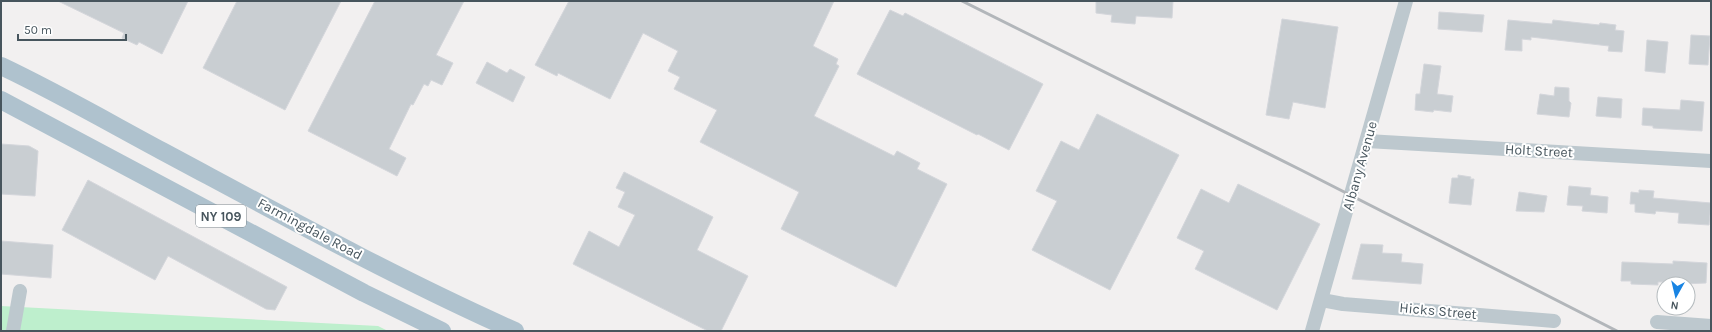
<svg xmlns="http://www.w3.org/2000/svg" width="1712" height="332" font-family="Karla,sans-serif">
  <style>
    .green { fill: #beefcd }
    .building { fill: #c9ced2; stroke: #d4d6db }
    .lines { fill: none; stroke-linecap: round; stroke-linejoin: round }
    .minor { stroke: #bdc8ce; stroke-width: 14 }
    .major { stroke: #afc2ce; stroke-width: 18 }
    .rail { stroke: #b2b6ba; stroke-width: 3 }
    .labels { text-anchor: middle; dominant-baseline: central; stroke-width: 4; stroke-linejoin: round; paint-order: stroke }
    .shield { fill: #fff; stroke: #7e888e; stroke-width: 1 }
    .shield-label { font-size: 13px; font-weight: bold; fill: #47555d }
    .street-label { font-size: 14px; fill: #47555d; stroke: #fff }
  </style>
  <rect width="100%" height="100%" fill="#f2f0f0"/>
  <polygon class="green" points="1,306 378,326 388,331 1,331"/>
  <g class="building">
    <polygon points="58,1 188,1 162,54 139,42 137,45 122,38 124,33"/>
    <polygon points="237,1 341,1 285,110 203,68"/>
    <polygon points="375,1 464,1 436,55 453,63 442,85 431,80 428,86 424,84 413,105 411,104 389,149 406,158 397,176 308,131"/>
    <polygon points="569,1 834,1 813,46 838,59 836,64 839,66 814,116 894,156 897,151 920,163 917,169 947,184 896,287 781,229 799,192 700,142 717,110 674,89 680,77 668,71 678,51 643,33 610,99 558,73 557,76 535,65"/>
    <polygon points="1096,1 1173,1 1172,18 1136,16 1135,24 1111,22 1112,15 1096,13"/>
    <polygon points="890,10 903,16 905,13 1043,84 1009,150 978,134 977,135 857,74"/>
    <polygon points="1439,12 1484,15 1482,32 1438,29"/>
    <polygon points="1282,19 1338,27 1325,108 1293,102 1289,119 1266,115"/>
    <polygon points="1508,20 1552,24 1553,20 1599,25 1600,23 1616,25 1615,30 1624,31 1622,52 1608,51 1609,46 1531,37 1531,40 1522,39 1522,51 1505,50"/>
    <polygon points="1691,35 1710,36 1708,65 1689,64"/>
    <polygon points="1647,40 1668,42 1665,73 1645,71"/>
    <polygon points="487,62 507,73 510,69 525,77 513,102 476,83"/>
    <polygon points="1424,64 1441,66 1437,94 1453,96 1451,112 1434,110 1433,112 1415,110 1416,94 1420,94"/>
    <polygon points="1555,87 1569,88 1569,101 1571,103 1569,117 1537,114 1540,94 1554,96"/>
    <polygon points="1598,97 1622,99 1621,118 1596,116"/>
    <polygon points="1681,100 1704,102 1702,131 1653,128 1653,126 1642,125 1643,108 1680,110"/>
    <polygon points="1097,114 1179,155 1110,290 1032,250 1057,201 1036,191 1061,141 1079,150"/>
    <polygon points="1,144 29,146 38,151 35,196 1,194"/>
    <polygon points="624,172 713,217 697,250 748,276 721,331 708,331 573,264 589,231 619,247 635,215 618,207 625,192 616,188"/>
    <polygon points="1458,175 1471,177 1470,179 1474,179 1471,205 1449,203 1452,178 1458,178"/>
    <polygon points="88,180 287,287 275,310 266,309 168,256 155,280 62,230"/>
    <polygon points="1238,184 1320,224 1277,310 1195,269 1204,251 1177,238 1201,189 1229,203"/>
    <polygon points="1569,186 1591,188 1590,195 1608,197 1607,213 1582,211 1583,206 1567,205"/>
    <polygon points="1639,190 1654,191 1653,198 1711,203 1709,225 1678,223 1679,213 1656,211 1655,214 1635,212 1635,204 1630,204 1631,192 1639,193"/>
    <polygon points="1519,192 1547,196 1544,212 1516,211"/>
    <polygon points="1,241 53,245 51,278 1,274"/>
    <polygon points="1361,244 1383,245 1382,253 1402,254 1401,262 1423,264 1421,284 1352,279"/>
    <polygon points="1673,261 1707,263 1706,283 1681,284 1681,282 1658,282 1658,285 1631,284 1631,281 1621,281 1622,262 1673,264"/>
  </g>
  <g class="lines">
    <g class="minor">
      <polyline points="1367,141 1711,161"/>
      <polyline points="1322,300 1343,304 1554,321"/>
      <polyline points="1657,322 1711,326"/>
      <polyline points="13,331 20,291"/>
      <polyline points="1312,331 1406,1"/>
    </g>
    <g class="major">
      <path d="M1 66C56 92 108 122 162 151 278 213 394 277 515 331"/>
      <polyline points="1,100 364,293 442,331"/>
    </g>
    <polyline class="rail" points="962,1 1303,171 1617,331"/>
  </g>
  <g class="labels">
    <rect class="shield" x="196" y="205" width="50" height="22" rx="3"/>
    <g class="shield-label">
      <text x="221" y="216">NY 109</text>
    </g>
    <g class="street-label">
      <text transform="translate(1539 151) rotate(3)">Holt Street</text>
      <text transform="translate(1360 166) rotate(-74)">Albany Avenue</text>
      <text transform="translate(310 229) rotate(28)">Farmingdale Road</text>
      <text transform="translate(1438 311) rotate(5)">Hicks Street</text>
    </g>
  </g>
  <rect width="1712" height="332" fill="none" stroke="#47555d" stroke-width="4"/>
  <g transform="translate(1676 296) rotate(188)"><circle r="19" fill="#ffffff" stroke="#b5bbbe"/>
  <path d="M0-3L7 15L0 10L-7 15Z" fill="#1884e3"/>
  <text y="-6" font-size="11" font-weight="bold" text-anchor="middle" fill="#47555d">N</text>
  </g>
  <path d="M18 34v6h108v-6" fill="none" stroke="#47555d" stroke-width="2"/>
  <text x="24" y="34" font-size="12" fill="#47555d" stroke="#ffffff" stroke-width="3" paint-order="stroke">50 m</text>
</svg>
